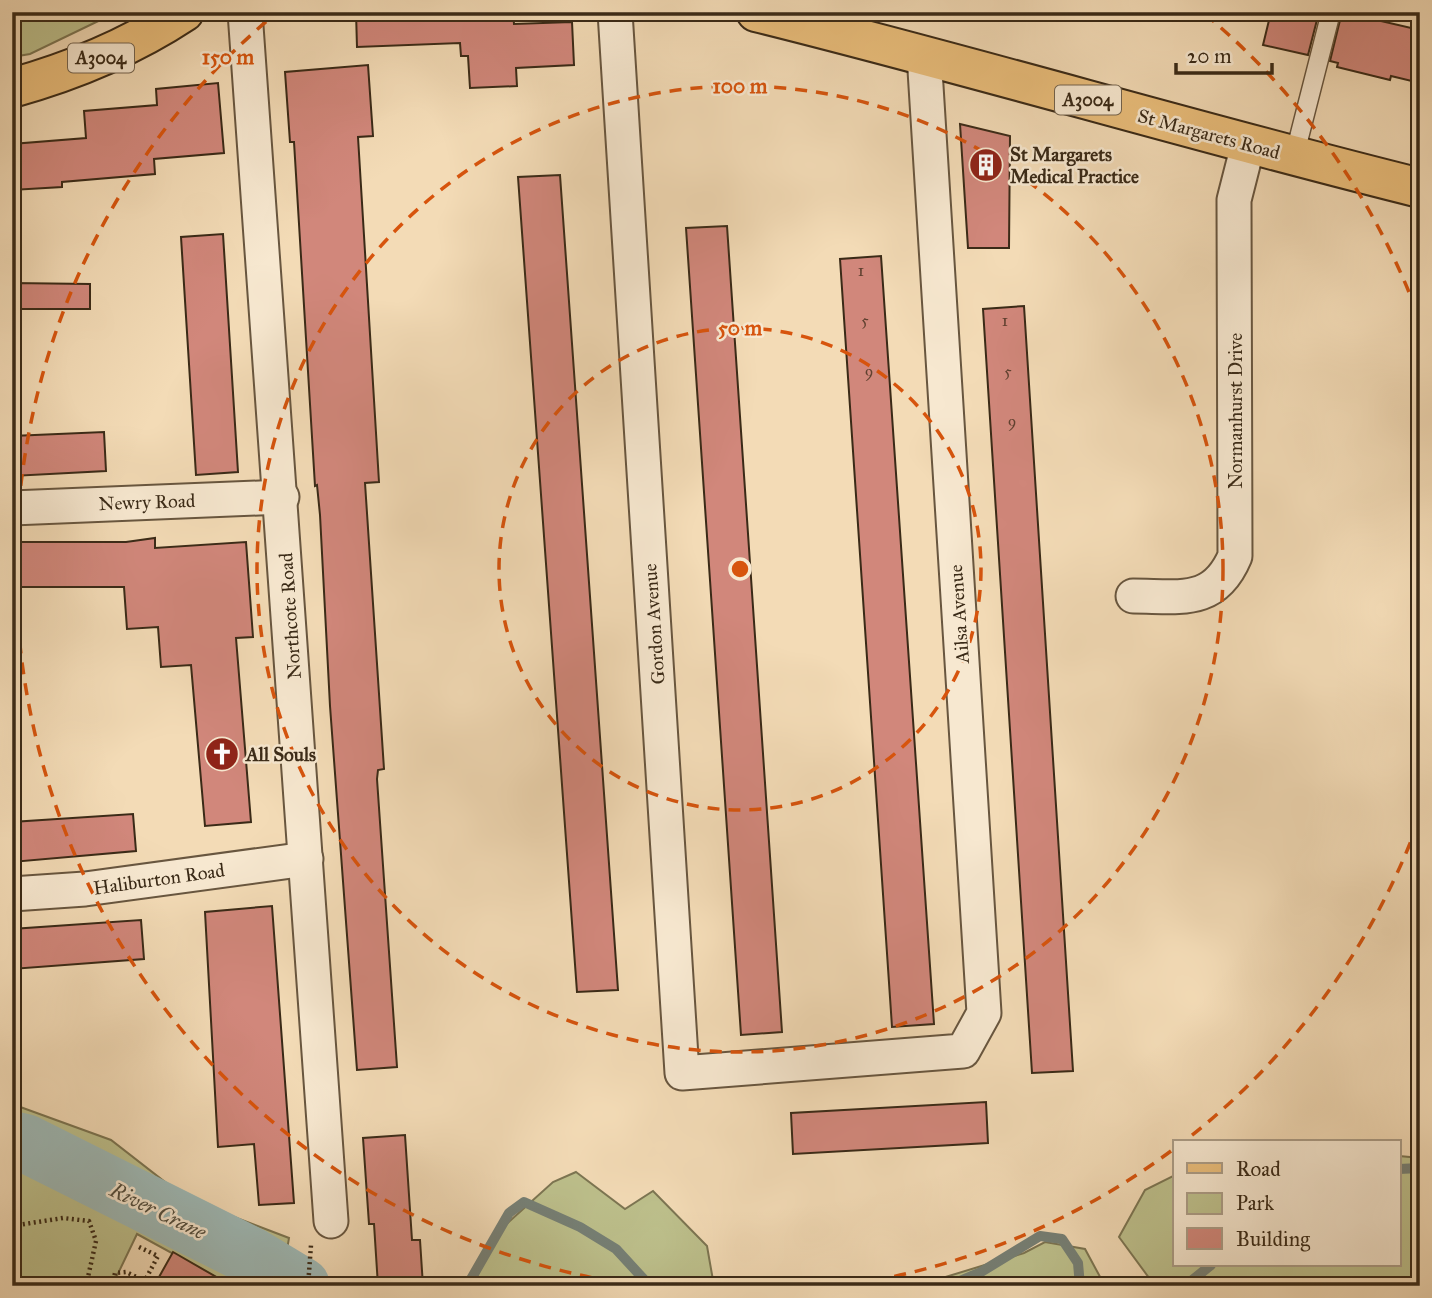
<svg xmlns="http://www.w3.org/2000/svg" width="1432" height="1298" font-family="'IM FELL Great Primer',serif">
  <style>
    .green { fill: #bdc08c; stroke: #7c7552; stroke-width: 2 }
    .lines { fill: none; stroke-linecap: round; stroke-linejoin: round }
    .stream { stroke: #768076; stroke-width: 10 }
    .river { stroke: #9eb9b6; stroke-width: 58 }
    .building { fill: #d1877b; stroke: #3a2a17; stroke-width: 2 }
    .service-casing { stroke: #68563f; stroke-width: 21 }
    .minor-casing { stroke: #68563f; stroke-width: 37 }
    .primary-casing { stroke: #3a2a17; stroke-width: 42 }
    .path { stroke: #3a2a17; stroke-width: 4.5; stroke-dasharray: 2 3.5; stroke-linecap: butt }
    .service { stroke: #f7e8d0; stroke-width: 18 }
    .minor { stroke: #f7e8d0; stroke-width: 33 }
    .primary { stroke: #eabe7b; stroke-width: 38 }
    .ring { fill: none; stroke: #d7540d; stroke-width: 3.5; stroke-dasharray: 12 9 }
    .labels { text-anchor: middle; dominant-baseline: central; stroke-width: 5; stroke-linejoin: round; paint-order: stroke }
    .number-label { font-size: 16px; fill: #604130 }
    .shield { fill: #f7e8d0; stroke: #73634e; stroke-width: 2 }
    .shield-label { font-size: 18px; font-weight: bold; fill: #3a2a17 }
    .street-label { font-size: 19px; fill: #3a2a17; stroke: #f7e8d0 }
    .poi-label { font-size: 19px; font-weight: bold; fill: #3a2a17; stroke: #f7e8d0; text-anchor: start }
    .water-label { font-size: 21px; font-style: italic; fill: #534e3f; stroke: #f7e8d0 }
    .centre { fill: #d7540d; stroke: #f7e8d0; stroke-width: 3.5 }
    .ring-label { font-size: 21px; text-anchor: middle; font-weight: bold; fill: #d7540d; stroke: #f7e8d0; stroke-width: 5; stroke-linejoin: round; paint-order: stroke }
  </style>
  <rect width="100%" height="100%" fill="#f3dbb6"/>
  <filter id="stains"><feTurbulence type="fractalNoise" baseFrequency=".00286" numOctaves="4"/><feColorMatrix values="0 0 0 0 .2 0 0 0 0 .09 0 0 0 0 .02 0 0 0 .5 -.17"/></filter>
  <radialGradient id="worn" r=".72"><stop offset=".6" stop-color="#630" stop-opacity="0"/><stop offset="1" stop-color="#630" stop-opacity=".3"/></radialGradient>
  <g class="green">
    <polygon points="12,12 117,12 30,54 12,57"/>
    <polygon points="12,1104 111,1140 187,1199 289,1238 281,1286 232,1286 137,1234 112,1286 12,1286"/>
    <polygon points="1399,1156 1420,1158 1420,1286 1155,1286 1119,1237 1145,1190 1175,1175 1175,1265 1399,1265"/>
    <polygon points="576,1172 625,1209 653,1191 707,1246 714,1286 472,1286 501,1229 553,1182"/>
    <polygon points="1045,1242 1085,1249 1105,1286 916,1286 1024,1253"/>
  </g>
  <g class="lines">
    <g class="stream">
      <polyline points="1399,1169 1420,1168"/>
      <polyline points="467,1286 509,1213 524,1202 580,1227 616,1249 650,1286"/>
      <polyline points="948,1286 981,1272 1040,1236 1062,1239 1078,1263 1080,1286"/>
      <polyline points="1185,1286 1211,1265"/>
    </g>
    <polyline class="river" points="12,1140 25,1143 253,1257 301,1286"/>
  </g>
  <g class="building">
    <polygon points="356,12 513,12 514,24 572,22 574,65 516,68 517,86 470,88 468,56 461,56 460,43 357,47"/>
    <polygon points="1271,12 1319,12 1308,55 1263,45"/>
    <polygon points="1342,12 1420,30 1420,83 1391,76 1390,80 1337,67 1338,63 1330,61"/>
    <polygon points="368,65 373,136 358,137 379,482 365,483 384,769 378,770 377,779 397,1067 357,1070 330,706 320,515 317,485 315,486 294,142 290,142 285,72"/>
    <polygon points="218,83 224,153 154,159 155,174 62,182 62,187 12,190 12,144 86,138 84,111 157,105 156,89"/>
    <polygon points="960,124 1010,136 1009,248 968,248"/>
    <polygon points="560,175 618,990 577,992 518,177"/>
    <polygon points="727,226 782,1032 741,1035 686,228"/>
    <polygon points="223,234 238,472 196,475 181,237"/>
    <polygon points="881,256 934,1024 892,1027 840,259"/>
    <polygon points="12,283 90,284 90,309 12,309"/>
    <polygon points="1024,306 1073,1071 1032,1073 983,309"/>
    <polygon points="104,432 106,471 12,476 12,436"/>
    <polygon points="155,538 155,548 246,542 253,637 236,638 251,822 205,826 191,665 161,667 158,627 127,629 124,587 12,587 12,542 126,542"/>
    <polygon points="133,814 136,851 12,862 12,822"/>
    <polygon points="272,906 294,1203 259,1205 254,1144 218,1147 205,912"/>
    <polygon points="141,920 144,959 12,969 12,929"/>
    <polygon points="986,1102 988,1143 793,1154 791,1113"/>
    <polygon points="405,1135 412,1240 420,1240 423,1286 378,1286 374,1224 369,1224 363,1138"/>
    <polygon points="173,1252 232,1286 154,1286"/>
  </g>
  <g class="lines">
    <g class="service-casing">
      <polyline id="service" points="1294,157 1331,12"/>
    </g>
    <g class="minor-casing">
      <g id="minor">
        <polyline points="245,12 331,1221"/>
        <polyline points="615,12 682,1073 963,1051 984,1013 924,54"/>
        <polyline points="12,508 282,497"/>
        <path d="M1133 596C1179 596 1214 606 1235 556L1234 200 1248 145"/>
        <polyline points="12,894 85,889 306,859"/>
      </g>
    </g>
    <g class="primary-casing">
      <g id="primary">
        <path d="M756 12C978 67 1198 133 1420 188"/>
        <path d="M12 88C73 71 131 47 184 12"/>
      </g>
    </g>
    <g class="path">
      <polyline points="12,1226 63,1218 89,1221 96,1241 86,1286"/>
      <polyline points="139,1247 158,1256 142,1286"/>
      <polyline points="112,1286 115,1273 126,1272 145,1281"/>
      <polyline points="308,1286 311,1245"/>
    </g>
    <use href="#service" class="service"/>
    <use href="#minor" class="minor"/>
    <use href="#primary" class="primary"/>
  </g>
  <g class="ring">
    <circle cx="740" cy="569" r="241"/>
    <circle cx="740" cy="569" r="483"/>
    <path d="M1418 823A724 724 0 0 1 1186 1140M1171 1151A724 724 0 0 1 847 1285M633 1285A724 724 0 0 1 275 14M1205 14A724 724 0 0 1 1418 315"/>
  </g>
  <defs>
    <g id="building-disc" transform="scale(1.75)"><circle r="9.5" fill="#8f2418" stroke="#f7e8d0"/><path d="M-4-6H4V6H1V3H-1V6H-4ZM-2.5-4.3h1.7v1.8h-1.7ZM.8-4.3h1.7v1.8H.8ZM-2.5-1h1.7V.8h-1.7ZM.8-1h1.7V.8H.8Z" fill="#fff"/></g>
    <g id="church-disc" transform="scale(1.75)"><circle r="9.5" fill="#8f2418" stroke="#f7e8d0"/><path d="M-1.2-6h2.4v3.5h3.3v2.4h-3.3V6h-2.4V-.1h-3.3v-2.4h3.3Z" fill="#fff"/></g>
  </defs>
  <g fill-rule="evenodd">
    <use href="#building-disc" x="986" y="165"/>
    <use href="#church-disc" x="222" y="754"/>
  </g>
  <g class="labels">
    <g class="number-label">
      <text x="861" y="270">1</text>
      <text x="865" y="320">5</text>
      <text x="1005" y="320">1</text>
      <text x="869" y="371">9</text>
      <text x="1008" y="371">5</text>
      <text x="1012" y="421">9</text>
    </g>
    <g class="shield">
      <rect x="68" y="43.5" width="66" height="29" rx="5"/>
      <rect x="1055" y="85.5" width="66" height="29" rx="5"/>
    </g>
    <g class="shield-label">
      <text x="101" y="58">A3004</text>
      <text x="1088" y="100">A3004</text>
    </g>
    <g class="street-label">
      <text transform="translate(1209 134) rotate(15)">St Margarets Road</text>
      <text transform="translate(1235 411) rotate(-90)">Normanhurst Drive</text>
      <text transform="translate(147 502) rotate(-2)">Newry Road</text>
      <text transform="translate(959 614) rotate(-94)">Ailsa Avenue</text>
      <text transform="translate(290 616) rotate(-94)">Northcote Road</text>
      <text transform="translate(654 624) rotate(-94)">Gordon Avenue</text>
      <text transform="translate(159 879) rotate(-8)">Haliburton Road</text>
    </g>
    <g class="poi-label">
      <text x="1010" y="154">St Margarets<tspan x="1010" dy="22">Medical Practice</tspan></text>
      <text x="246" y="754">All Souls</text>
    </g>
    <g class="water-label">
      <text transform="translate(158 1211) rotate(26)">River Crane</text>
    </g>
  </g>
  <circle cx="740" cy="569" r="10" class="centre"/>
  <g class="ring-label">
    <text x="228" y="64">150 m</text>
    <text x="740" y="93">100 m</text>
    <text x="740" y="335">50 m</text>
  </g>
  <rect width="1432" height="1298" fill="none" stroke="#f3dbb6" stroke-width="42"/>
  <rect x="14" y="14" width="1404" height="1270" fill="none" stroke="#3a2a17" stroke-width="3.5"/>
  <rect x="21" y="21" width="1390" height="1256" fill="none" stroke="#3a2a17" stroke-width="2"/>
  <rect x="1173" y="1140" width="228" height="126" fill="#f7e8d0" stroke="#ab9c86" stroke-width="2"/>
  <rect x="1187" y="1163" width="35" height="10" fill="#eabe7b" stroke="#ab9c86" stroke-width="2"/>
  <text x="1236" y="1176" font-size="21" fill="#3a2a17">Road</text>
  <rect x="1187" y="1193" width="35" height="21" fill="#bdc08c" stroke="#ab9c86" stroke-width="2"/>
  <text x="1236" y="1210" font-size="21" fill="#3a2a17">Park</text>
  <rect x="1187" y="1228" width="35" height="21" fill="#d1877b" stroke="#ab9c86" stroke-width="2"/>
  <text x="1236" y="1246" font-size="21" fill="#3a2a17">Building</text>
  <path d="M1176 63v10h96v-10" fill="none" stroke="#3a2a17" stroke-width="3.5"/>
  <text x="1187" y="63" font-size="21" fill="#3a2a17" stroke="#f7e8d0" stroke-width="5" paint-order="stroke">20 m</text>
  <rect width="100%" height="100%" filter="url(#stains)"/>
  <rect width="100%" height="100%" fill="url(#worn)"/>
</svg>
